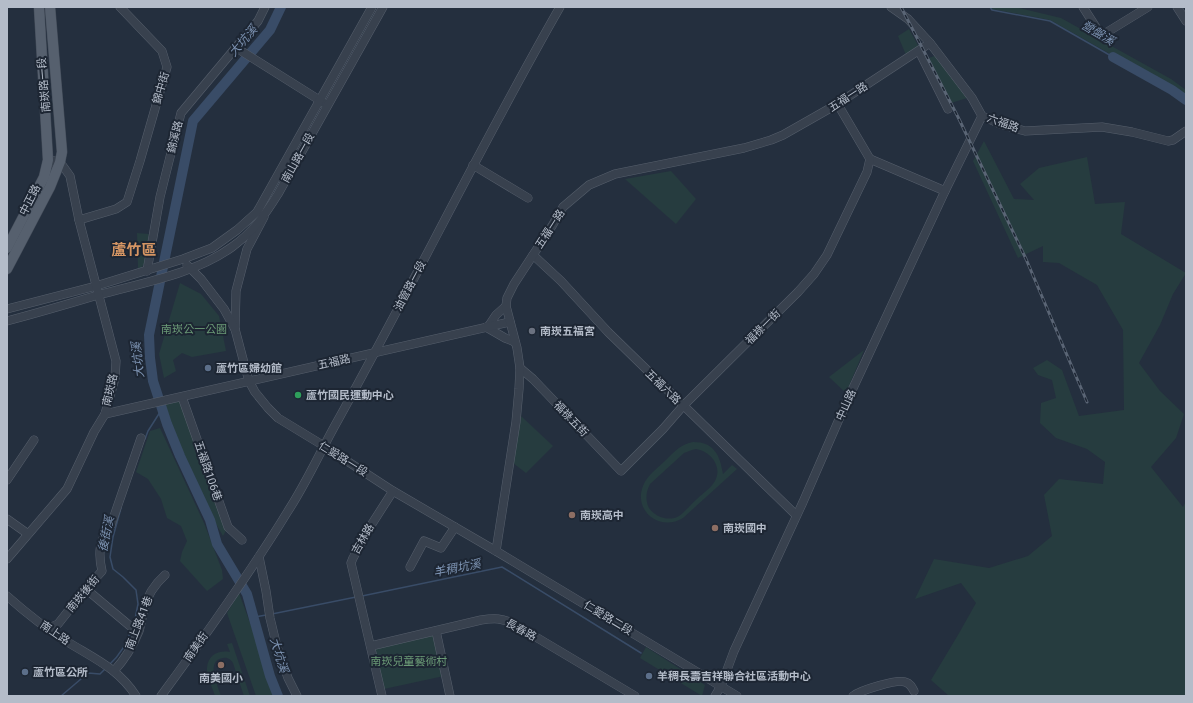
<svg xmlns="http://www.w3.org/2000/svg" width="1193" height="703" font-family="Roboto,'Noto Sans TC',sans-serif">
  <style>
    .green { fill: #263c3f; fill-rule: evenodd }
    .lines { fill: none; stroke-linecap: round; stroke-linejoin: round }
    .stream { stroke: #394c67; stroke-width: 1.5 }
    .river { stroke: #394c67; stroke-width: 10 }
    .minor-casing { stroke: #565f6c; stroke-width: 9 }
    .major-casing { stroke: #414a57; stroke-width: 11 }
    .minor { stroke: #38414e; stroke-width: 8 }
    .major { stroke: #56606e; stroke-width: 10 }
    .rail-casing { stroke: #5a6575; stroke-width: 3 }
    .rail { stroke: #1d2633; stroke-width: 1.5; stroke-dasharray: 4.5; stroke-linecap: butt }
    .worship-dot { fill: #6b7280; stroke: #1d2633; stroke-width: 1.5 }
    .service-dot { fill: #5c6f8a; stroke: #1d2633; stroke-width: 1.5 }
    .leisure-dot { fill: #2e9e5b; stroke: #1d2633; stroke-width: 1.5 }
    .education-dot { fill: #8d6e63; stroke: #1d2633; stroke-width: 1.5 }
    .labels { text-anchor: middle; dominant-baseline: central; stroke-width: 4; stroke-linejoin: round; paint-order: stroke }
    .street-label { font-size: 11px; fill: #b4bcc9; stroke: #1d2633 }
    .park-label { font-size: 11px; fill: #6b9a76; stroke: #1d2633 }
    .poi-label { font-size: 11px; font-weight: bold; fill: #b4bcc9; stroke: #1d2633; text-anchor: start }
    .water-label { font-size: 12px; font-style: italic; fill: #7c92b1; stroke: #1d2633 }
    .district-label { font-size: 15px; font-weight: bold; fill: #d59563; stroke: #1d2633 }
  </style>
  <rect width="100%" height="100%" fill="#242f3e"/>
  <g class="green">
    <polygon points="991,7 1015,7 1061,18 1171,79 1186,90 1186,100 1172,89 1050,20 992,9"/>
    <polygon points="909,29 919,47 906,55 898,36"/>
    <polygon points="937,55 967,98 948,104 926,59"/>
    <polygon points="984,141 1014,199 1034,200 1020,184 1039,168 1087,157 1095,204 1125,202 1121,234 1186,273 1173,294 1160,325 1139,363 1160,391 1184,414 1176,438 1151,467 1183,507 1186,501 1186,696 949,696 931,680 958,635 976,603 961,583 915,599 934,559 989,568 1028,556 1052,536 1044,495 1059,479 1103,484 1105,462 1087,449 1056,438 1040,423 1041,403 1056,398 1052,380 1038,375 1033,368 1047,360 1062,370 1079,416 1124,410 1123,330 1097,285 1059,263 1043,262 1043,246 1018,258 973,161"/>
    <polygon points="671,171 696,199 676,224 625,179"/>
    <polygon points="137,233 149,234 145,263 141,268 138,268"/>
    <polygon points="180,283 201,294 219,316 226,351 192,357 182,353 173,360 176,371 164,378 159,354"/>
    <polygon points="864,350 846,393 829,377"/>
    <polygon points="182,397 228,527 223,536 195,487 174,430 166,420 160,402"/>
    <polygon points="521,416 553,446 526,473 513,463"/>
    <polygon points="160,428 204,523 222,570 223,579 207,591 180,561 182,552 187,541 181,526 167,518 161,499 148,479 136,472 150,431"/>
    <path d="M693 442C714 442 720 455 723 474L732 465 737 469 683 518C660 532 633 511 643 486 647 475 659 467 667 459 675 451 681 444 693 442ZM696 449C710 451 723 466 715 481 711 488 703 493 697 499 691 504 686 511 679 516 669 522 655 517 649 508 645 500 646 492 650 484L684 453 692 450Z"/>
    <polygon points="239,593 277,696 256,696 227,613"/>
    <polygon points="434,633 444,676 384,689 374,647"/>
    <path d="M232 643 250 696H244L233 663C231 660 228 657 223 658 205 660 218 686 221 696H215C213 689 206 675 207 668 208 655 218 650 230 652L227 644Z"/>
    <polygon points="646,647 705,685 702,696 640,658"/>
  </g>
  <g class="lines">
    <g class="stream">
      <polyline points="990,7 992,10 1050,21 1113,57"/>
      <polyline points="145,439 148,431 162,409"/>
      <polyline points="121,508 113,537 110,557 113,569 123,577 136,590 138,604 134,624"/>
      <polyline points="362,596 502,567 641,653"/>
      <polyline points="272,614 356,597"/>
      <polyline points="255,617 266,615"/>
      <path d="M109 665C121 654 126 644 131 630"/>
      <polyline points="61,696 88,673 100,674 105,669"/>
    </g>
    <g class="river">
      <polyline points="1113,57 1172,90 1186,100"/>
      <polyline points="278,696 270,676 247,594 217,544 210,520 180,456 167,424 153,381 150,358 149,335 193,121 270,30 281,7"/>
    </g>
    <g class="minor-casing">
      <g id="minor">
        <polyline points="891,7 908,19 930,43 972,98 982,116 1000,124 1025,131 1102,127 1132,132 1168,141 1173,140 1186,131"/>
        <polyline points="1083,7 1099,32 1104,34 1148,7"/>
        <polyline points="1177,7 1186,21"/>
        <polyline points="235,47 324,103"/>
        <polyline points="919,51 948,109"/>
        <polyline points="870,159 945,191"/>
        <polyline points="473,165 528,198"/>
        <polyline points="264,217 247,249 236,291 235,329 244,363 249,381 255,392 268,408 278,418 324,446 393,491 496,551 737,696"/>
        <polyline points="79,220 116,209 127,202 140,161 167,67 162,51 120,7"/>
        <polyline points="533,255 561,281 608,332 796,515"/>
        <polyline points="187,265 201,279 224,309 235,329"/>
        <polyline points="147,271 160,197 181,113 258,21 265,7"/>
        <polyline points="7,309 96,286 183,259 212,248 237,230 257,212 372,7"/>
        <path d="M7 321C37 313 68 304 98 295 141 283 195 274 232 247 253 232 265 215 278 194L383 7"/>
        <polyline points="486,327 505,338 515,342"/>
        <polyline points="488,327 496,315 506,306"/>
        <polyline points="520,368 533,379 621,471 663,429 683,406 798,292 814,274 827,255 867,172 870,159 837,103"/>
        <polyline points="182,397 228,527 242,540"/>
        <polyline points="105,414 510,322"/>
        <polyline points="7,480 34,440"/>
        <polyline points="7,519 28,534"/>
        <polyline points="496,551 516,422 519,389 520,368 517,348 506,306 507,298 514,284 552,226 563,207 589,185 615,174 744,148 771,140 783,135 834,106 930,43"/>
        <polyline points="259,557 266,591 270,618 277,647 288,678 297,696"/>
        <polyline points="7,559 67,489 94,432 105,414 115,378 116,361 79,220 70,176 60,162 48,160"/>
        <polyline points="410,567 424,541 441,548 455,527"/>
        <polyline points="86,589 130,626 139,630"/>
        <path d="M7 596C25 612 45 628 66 641 93 658 118 668 136 696"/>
        <path d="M47 629 58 624 84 591 102 571C98 553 99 540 111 525L141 438"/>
        <polyline points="436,631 450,696"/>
        <path d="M371 646 481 620C495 618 502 618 514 624L635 696"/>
        <path d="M114 671C125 659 133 646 139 631 141 624 142 617 144 609 147 596 155 584 165 575"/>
        <path d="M161 696C205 636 249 575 288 511 307 482 321 450 338 420 414 283 482 143 560 7"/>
        <polyline points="382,696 351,563 353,558 368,530 393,491"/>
        <polyline points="715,696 721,686 734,651 803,502 847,401 945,191 982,116"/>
        <path d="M853 696C861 690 897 679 905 682 910 683 912 687 914 691"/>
      </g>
    </g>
    <g class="major-casing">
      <g id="major">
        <polyline points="7,248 44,177 48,160 39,7"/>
        <polyline points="7,269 50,187 60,162 62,152 50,7"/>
      </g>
    </g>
    <use href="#minor" class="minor"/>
    <use href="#major" class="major"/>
    <g class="rail-casing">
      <polyline id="rail" points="901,7 958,117 1026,259 1087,402"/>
    </g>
    <use href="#rail" class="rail"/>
  </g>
  <circle class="worship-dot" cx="532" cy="331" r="4"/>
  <g class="service-dot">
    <circle cx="208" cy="368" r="4"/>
    <circle cx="25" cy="672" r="4"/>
    <circle cx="649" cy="676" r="4"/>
  </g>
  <circle class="leisure-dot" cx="298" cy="395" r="4"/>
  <g class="education-dot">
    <circle cx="572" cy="515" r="4"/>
    <circle cx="715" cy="528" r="4"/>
    <circle cx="221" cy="665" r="4"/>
  </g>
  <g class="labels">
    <g class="street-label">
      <text transform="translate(44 85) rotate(-95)">南崁路一段</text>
      <text transform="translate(161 88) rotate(-74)">錦中街</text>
      <text transform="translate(848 97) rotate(-33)">五福一路</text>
      <text transform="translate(1003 123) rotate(20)">六福路</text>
      <text transform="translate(175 137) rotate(-76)">錦溪路</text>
      <text transform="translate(298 158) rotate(-61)">南山路一段</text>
      <text transform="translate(30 200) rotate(-63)">中正路</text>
      <text transform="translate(550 229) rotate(-57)">五福一路</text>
      <text transform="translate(410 286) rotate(-62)">油管路一段</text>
      <text transform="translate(763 327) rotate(-45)">福祿一街</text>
      <text transform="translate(334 362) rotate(-13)">五福路</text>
      <text transform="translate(663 387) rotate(44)">五福六路</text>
      <text transform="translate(110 390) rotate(-77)">南崁路</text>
      <text transform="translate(846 405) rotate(-66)">中山路</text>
      <text transform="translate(571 419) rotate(46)">福祿五街</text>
      <text transform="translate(343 459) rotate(32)">仁愛路一段</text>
      <text transform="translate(208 471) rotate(71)">五福路106巷</text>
      <text transform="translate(363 539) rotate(-60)">吉林路</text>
      <text transform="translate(83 594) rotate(-50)">南崁後街</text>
      <text transform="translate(608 618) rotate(31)">仁愛路二段</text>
      <text transform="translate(139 623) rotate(-69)">南上路41巷</text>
      <text transform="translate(521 630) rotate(28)">長春路</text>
      <text transform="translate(55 633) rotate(34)">南上路</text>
      <text transform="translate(196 647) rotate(-55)">南美街</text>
    </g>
    <g class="park-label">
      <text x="194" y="329">南崁公一公園</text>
      <text x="409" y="661">南崁兒童藝術村</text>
    </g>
    <g class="poi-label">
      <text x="540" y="331">南崁五福宮</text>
      <text x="216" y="368">蘆竹區婦幼館</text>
      <text x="306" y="395">蘆竹國民運動中心</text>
      <text x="580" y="515">南崁高中</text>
      <text x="723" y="528">南崁國中</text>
      <text x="33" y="672">蘆竹區公所</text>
      <text x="657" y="676">羊稠長壽吉祥聯合社區活動中心</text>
      <text x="221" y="678" text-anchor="middle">南美國小</text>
    </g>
    <g class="water-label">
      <text transform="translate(1098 33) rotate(31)">營盤溪</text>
      <text transform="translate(243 41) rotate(-49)">大坑溪</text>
      <text transform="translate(138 360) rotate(-96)">大坑溪</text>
      <text transform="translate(106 534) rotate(-78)">後街溪</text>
      <text transform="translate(457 568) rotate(-11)">羊稠坑溪</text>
      <text transform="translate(279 655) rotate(73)">大坑溪</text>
    </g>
    <g class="district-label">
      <text x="134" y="250">蘆竹區</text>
    </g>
  </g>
  <rect width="1193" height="703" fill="none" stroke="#b4bcc9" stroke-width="16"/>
</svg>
